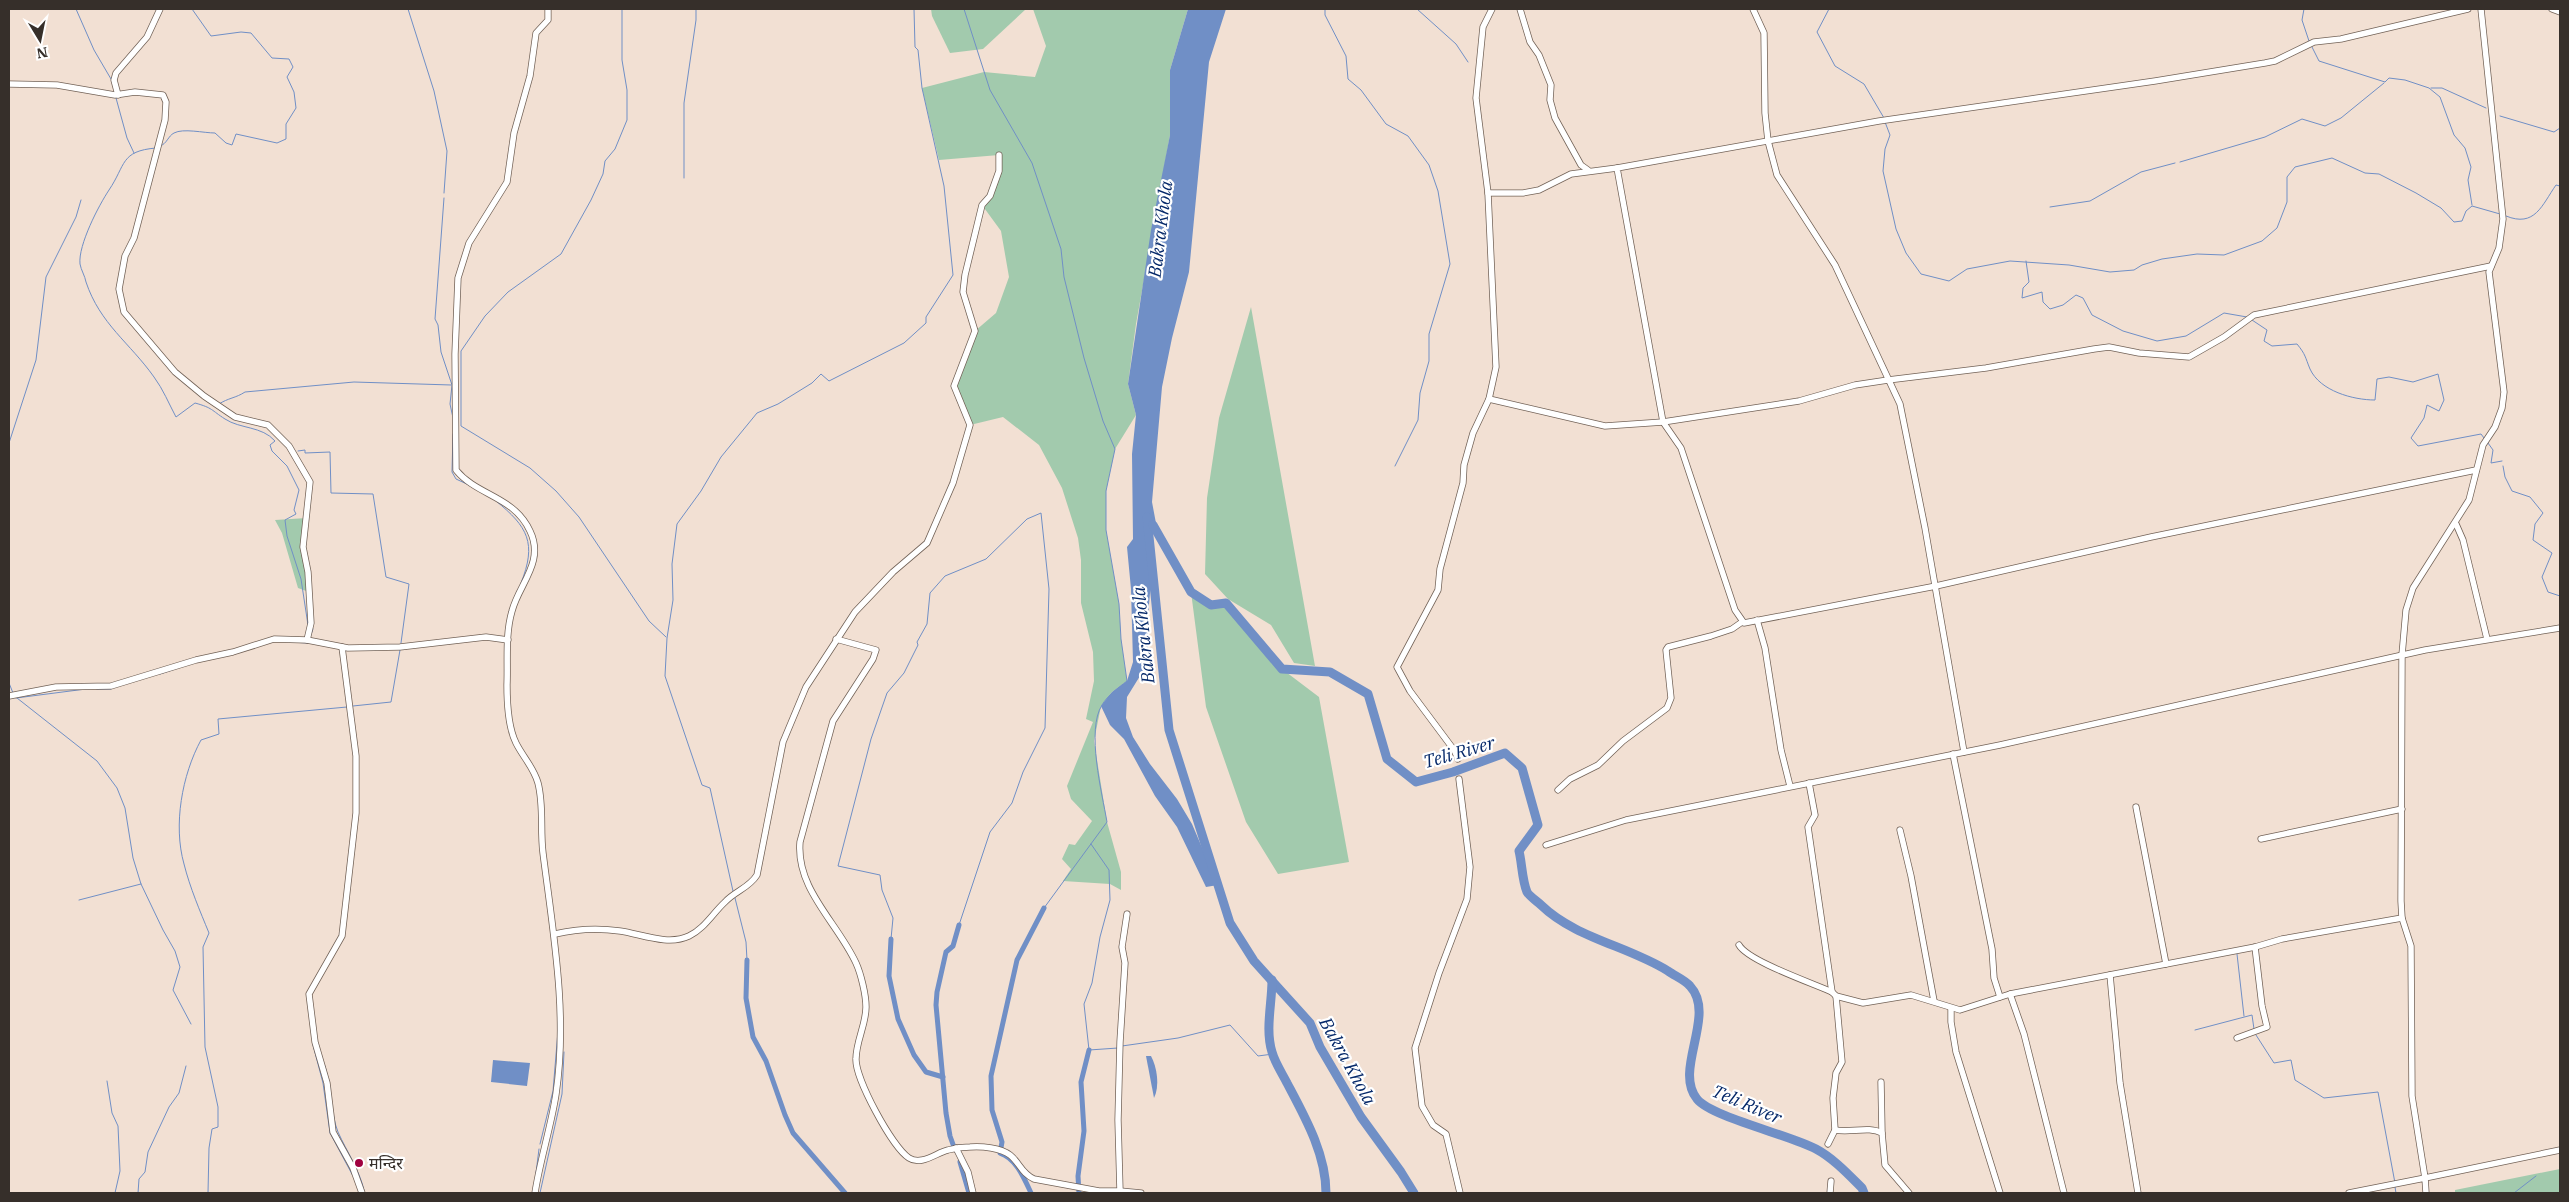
<svg xmlns="http://www.w3.org/2000/svg" width="2569" height="1202" font-family="'IBM Plex Serif','Noto Sans Devanagari',serif">
  <style>
    .green { fill: #a2caad }
    .water { fill: #708fc6 }
    .lines { fill: none; stroke-linecap: round; stroke-linejoin: round }
    .stream { stroke: #708fc6; stroke-width: 1 }
    .canal { stroke: #708fc6; stroke-width: 5 }
    .river { stroke: #708fc6; stroke-width: 9 }
    .street-casing { stroke: #726257; stroke-width: 7 }
    .street { stroke: #fff; stroke-width: 5.5 }
    .poi-dot { fill: #a0013f; stroke: #fff; stroke-width: 2 }
    .labels { text-anchor: middle; dominant-baseline: central; stroke-width: 4.5; stroke-linejoin: round; paint-order: stroke }
    .poi-label { font-size: 16px; fill: #362f2a; stroke: #fff; text-anchor: start }
    .water-label { font-size: 18px; font-style: italic; fill: #052869; stroke: #fff }
  </style>
  <rect width="100%" height="100%" fill="#f2e0d3"/>
  <g class="green">
    <polygon points="931,9 1026,9 983,49 950,53 932,16"/>
    <path d="M1033 9H1188L1170 70V135L1136 324 1128 384 1136 415 1115 449 1106 491V530L1119 604 1121 639 1127 681 1112 692 1101 706 1094 741 1107 822 1121 872V890L1110 884 1063 881 1071 869 1062 859 1069 844 1075 845 1092 821 1071 799 1067 786 1093 722 1086 719 1094 681 1093 652 1081 603V560L1078 538 1062 488 1039 445 1003 417 970 425 954 386 975 331 996 313 1009 277 1001 231 982 205C994 190 999 174 999 155L939 160 922 88 984 72 1035 77 1046 46Z"/>
    <polygon points="1251,307 1315,666 1294,663 1271,625 1228,599 1205,574 1207,498 1219,418"/>
    <polygon points="307,518 303,547 309,592 298,588 282,533 275,520"/>
    <polygon points="1191,592 1211,605 1226,603 1282,669 1319,697 1349,862 1278,874 1246,822 1206,707"/>
    <polygon points="2560,1169 2560,1193 2455,1193 2455,1190"/>
  </g>
  <g class="water">
    <polygon points="1188,9 1226,9 1209,62 1189,272 1172,338 1162,387 1152,502 1158,534 1148,528 1152,570 1148,616 1148,663 1127,697 1126,718 1133,737 1150,764 1177,799 1192,824 1218,885 1206,887 1177,827 1155,796 1124,739 1110,725 1101,706 1112,692 1127,681 1133,662 1131,589 1127,547 1133,539 1132,454 1136,415 1128,384 1151,230 1170,135 1170,70"/>
    <path d="M1146 1056H1151C1157 1067 1160 1086 1154 1098Z"/>
    <polygon points="493,1060 530,1063 527,1086 491,1082"/>
  </g>
  <g class="lines">
    <g class="stream">
      <polyline points="76,9 94,50 111,79"/>
      <polyline points="408,9 434,91 447,151 444,193"/>
      <polyline points="622,9 622,60 627,90 627,120 615,149 605,161 603,174 591,200 561,254 508,292 485,316 461,351 461,426 530,468 556,491 579,517 649,621 666,637"/>
      <path d="M964 9 990 90 1032 163 1061 249 1064 277 1084 358 1103 421 1115 449 1106 491V530L1119 604 1121 639 1127 681C1118 688 1108 695 1102 705 1086 730 1102 793 1107 822L1044 908"/>
      <polyline points="1325,9 1325,15 1346,56 1348,79 1361,90 1386,124 1408,136 1429,165 1438,191 1450,264 1429,334 1429,361 1420,393 1418,420 1395,466"/>
      <polyline points="1417,9 1456,44 1468,62"/>
      <polyline points="1829,9 1817,32 1835,66 1864,84 1884,118"/>
      <polyline points="2304,9 2302,20 2309,41"/>
      <polyline points="2546,9 2550,10"/>
      <polyline points="2312,47 2319,61 2385,82 2389,78 2405,80 2429,88 2440,97 2454,135 2465,148 2471,167 2468,180 2472,205"/>
      <polyline points="2431,88 2442,88 2486,108"/>
      <polyline points="116,98 127,138 134,153"/>
      <polyline points="2500,116 2554,132 2560,128"/>
      <polyline points="1885,122 1890,135 1885,149 1883,171 1896,229 1906,253 1921,274 1949,281 1967,269 2010,261 2069,265 2110,272 2134,270 2142,265 2162,259 2197,254 2224,255 2262,241 2277,228 2287,202 2287,177 2295,167 2332,158 2365,173 2379,174 2416,193 2441,208 2454,222 2462,221 2466,211 2472,206 2500,214"/>
      <path d="M160 146C167 144 168 136 174 133 183 128 204 133 215 133L226 143 232 145 236 134 277 143 286 139V124L296 108 294 92 287 77 293 67 289 59 272 58 251 33 241 32 211 36 192 9"/>
      <path d="M156 148C120 151 126 165 109 190 99 205 78 245 80 264 81 270 85 276 86 282 100 324 130 343 154 377 163 389 169 404 176 417L195 403C213 408 211 410 225 419 240 429 262 426 275 441L270 445 272 451 287 466 299 490 294 510 296 514 285 520 287 536 301 579 308 625"/>
      <polyline points="2180,162 2265,137 2302,119 2325,126 2341,118 2384,83"/>
      <polyline points="684,178 684,103 696,20 696,9"/>
      <polyline points="444,198 435,319 438,325 441,352 452,385 450,404 453,418"/>
      <polyline points="2050,207 2090,201 2141,172 2175,163"/>
      <path d="M2506 216C2535 228 2542 205 2556 185L2560 186"/>
      <polyline points="2026,261 2029,282 2023,288 2022,298 2042,292 2043,302 2050,309 2063,305 2076,295 2083,298 2092,315 2123,331 2157,341 2186,336 2224,313 2247,317"/>
      <path d="M2252 320 2267 330 2264 341 2272 346 2297 344C2306 355 2305 357 2310 369 2320 391 2353 400 2375 400L2377 379 2389 377 2413 382 2438 374 2444 400 2439 411 2427 405 2424 418 2411 438 2418 446 2481 434 2484 438"/>
      <path d="M219 404C228 398 236 398 245 392L354 382 451 385"/>
      <polyline points="453,434 452,472 456,479 469,485"/>
      <polyline points="9,443 36,360 46,277 76,217 81,200"/>
      <polyline points="2488,443 2493,450 2491,463 2502,461"/>
      <polyline points="298,451 305,450 305,453 330,452 331,493 373,494 386,577 409,584 401,643"/>
      <polyline points="2503,466 2505,477 2512,491 2530,497 2543,513 2535,524 2533,540 2552,553 2542,577 2548,592 2560,596"/>
      <path d="M496 501C528 527 537 543 521 583"/>
      <polyline points="509,612 517,591"/>
      <polyline points="310,637 313,629"/>
      <polyline points="290,642 308,643"/>
      <polyline points="222,657 247,650"/>
      <polyline points="160,674 175,669"/>
      <polyline points="9,683 13,693"/>
      <polyline points="97,689 111,689"/>
      <polyline points="16,698 86,689"/>
      <polyline points="17,698 97,761 117,788 125,808 133,858 141,884 163,930 175,951 180,967 173,990 191,1024"/>
      <polyline points="353,706 391,702 400,650"/>
      <polyline points="1091,844 1109,870 1110,900 1100,937 1092,983 1084,1004 1089,1050 1118,1048"/>
      <polyline points="733,891 710,788 702,785 665,676 667,638 673,600 672,564 677,524 701,491 721,457 757,413 778,404 812,383 821,374 829,381 904,343 926,323 926,317 953,275 944,186 922,88 918,50 915,47 914,9"/>
      <polyline points="735,898 746,942 747,960"/>
      <polyline points="79,900 141,884"/>
      <polyline points="891,939 893,918 882,890 880,875 838,866 871,739 887,693 904,673 918,645 917,642 927,624 930,593 945,576 986,559 1027,519 1041,513 1049,589 1045,728 1023,772 1012,803 990,832 959,925"/>
      <polyline points="2237,954 2244,1016"/>
      <polyline points="2195,1030 2252,1015 2254,1029"/>
      <polyline points="2256,1035 2274,1063 2291,1060 2295,1080 2324,1098 2378,1092 2395,1183"/>
      <polyline points="313,1045 323,1083 330,1133 353,1176"/>
      <polyline points="1122,1046 1178,1038 1230,1025 1258,1056 1273,1054"/>
      <path d="M325 1066C331 1086 331 1115 338 1132 347 1152 359 1169 364 1190"/>
      <polyline points="107,1081 112,1113 118,1126 120,1171 115,1193"/>
      <polyline points="540,1144 553,1091 558,1031"/>
      <polyline points="536,1173 539,1149"/>
      <polyline points="2395,1187 2396,1193"/>
      <polyline points="138,1193 139,1179 145,1172 148,1152 169,1107 179,1093 186,1066"/>
      <path d="M208 1193 209 1148 212 1129 218 1127V1107L205 1047 203 947 209 933C200 911 190 888 184 864 173 825 182 775 201 740L219 734 218 719 347 707"/>
      <polyline points="540,1193 562,1094 564,1052"/>
      <polyline points="2514,1193 2536,1176"/>
    </g>
    <g class="canal">
      <polyline points="891,939 889,976 898,1019 914,1055 926,1072 943,1077"/>
      <polyline points="747,960 746,998 753,1037 766,1061 785,1115 793,1133 845,1193"/>
      <polyline points="955,1150 950,1136 946,1113 936,1005 937,992 946,952 953,946 959,925"/>
      <polyline points="960,1162 969,1193"/>
      <path d="M1031 1193C1024 1178 1016 1158 1000 1153L1002 1142 992 1110 991 1076 1017 960 1044 908"/>
      <polyline points="1079,1193 1078,1176 1084,1131 1081,1082 1089,1050"/>
    </g>
    <g class="river">
      <polyline points="1147,517 1169,730 1230,923 1254,961 1310,1023 1320,1047 1361,1117 1401,1172 1414,1193"/>
      <path d="M1153 525 1191 592 1211 605 1226 603 1282 669 1330 672 1368 694 1387 759 1416 782 1453 772 1505 753 1522 768 1538 825 1519 851C1522 863 1522 880 1527 892 1530 897 1537 901 1541 905 1575 938 1628 946 1668 971 1675 976 1685 980 1690 986 1717 1015 1673 1070 1697 1099 1711 1117 1790 1135 1816 1149 1833 1158 1848 1174 1862 1188L1864 1193"/>
      <path d="M1272 980C1272 1004 1265 1029 1272 1052 1275 1063 1282 1073 1287 1083 1305 1117 1326 1154 1326 1193"/>
    </g>
    <g class="street-casing">
      <g id="street">
        <polyline points="1520,9 1530,42 1539,55 1551,85 1550,100 1555,118 1581,165 1588,170"/>
        <polyline points="1753,9 1764,33 1765,113 1768,141 1777,175 1835,265 1900,404 1925,528 1964,752"/>
        <polyline points="2468,9 2341,39 2314,42 2275,61 2265,63 2155,81 1879,121 1617,168 1663,422 1681,448 1735,610 1744,623 1936,586 2151,537 2476,470"/>
        <polyline points="2481,9 2503,219 2499,248 2489,272 2504,392 2502,408 2495,427 2483,445 2469,500 2413,588 2406,610 2402,655 2401,901 2402,918 2411,946 2412,1096 2425,1178 2560,1150"/>
        <polyline points="2552,9 2560,12"/>
        <polyline points="9,84 57,85 115,95 135,92 163,95 166,102 165,120 134,238 125,256 119,289 124,312 175,372 204,396 235,417 268,425 289,446 310,482 303,547 308,572 311,623 307,640"/>
        <polyline points="118,95 114,80 116,73 147,37 160,9"/>
        <polyline points="1488,193 1523,193 1539,190 1571,174 1617,168"/>
        <polyline points="1489,399 1605,426 1663,422 1799,401 1855,385 1888,380 1986,368 2094,349 2109,347 2139,353 2189,357 2224,337 2254,315 2491,266"/>
        <polyline points="2456,524 2463,540 2487,639"/>
        <polyline points="1757,620 1765,648 1781,750 1790,786"/>
        <path d="M836 639 876 650 873 659 833 721 800 842C796 889 837 922 856 963 861 974 866 995 866 1007 866 1025 856 1041 856 1059 855 1078 892 1147 909 1158 921 1166 936 1153 948 1150 955 1148 963 1147 970 1147 982 1146 1001 1148 1010 1155 1020 1163 1021 1173 1034 1179L1099 1191H1120L1118 1120 1120 1042 1125 963 1122 947 1127 914"/>
        <polyline points="342,647 356,756 356,813 342,936 309,994 315,1042 327,1083 333,1132 353,1168 362,1193"/>
        <polyline points="9,696 56,687 111,686 196,660 233,652 274,639 307,640 348,648 400,647 486,637 508,640"/>
        <polyline points="1953,754 1992,949 1994,978 2000,997"/>
        <polyline points="1458,759 1454,750 1410,691 1397,667 1438,590 1440,569 1463,483 1464,465 1473,433 1489,399 1496,367 1488,193 1476,98 1483,27 1492,9"/>
        <polyline points="1459,779 1470,867 1467,899 1439,973 1415,1048 1422,1106 1433,1125 1446,1134 1460,1193"/>
        <polyline points="1809,783 1815,815 1808,827 1832,992 1836,996 1863,1003 1911,995 1960,1010 2010,994 2255,947 2282,939 2402,918"/>
        <polyline points="1558,790 1570,779 1598,765 1623,741 1667,708 1671,698 1666,650 1668,647 1711,636 1732,629 1742,622"/>
        <polyline points="2136,807 2166,964"/>
        <polyline points="1900,830 1911,876 1934,1001"/>
        <polyline points="2261,839 2402,809"/>
        <polyline points="1546,845 1626,820 2000,745 2425,650 2560,628"/>
        <path d="M555 934C576 929 599 928 620 931 641 934 668 946 689 936 704 929 713 913 725 902 735 891 749 888 757 875L783 742 806 687 855 612 893 572 927 543 953 483 970 425 954 386 975 331 963 292 965 275 982 205 990 196 999 171V155"/>
        <path d="M1739 945C1748 961 1812 983 1832 992"/>
        <polyline points="2110,975 2120,1083 2138,1193"/>
        <polyline points="2010,994 2024,1034 2064,1193"/>
        <polyline points="1951,1009 1951,1022 1956,1052 2000,1193"/>
        <polyline points="2237,1038 2267,1027 2262,1006 2255,947"/>
        <polyline points="1881,1082 1882,1133"/>
        <path d="M1835 1130C1851 1133 1869 1126 1882 1133L1885 1165 1909 1193"/>
        <polyline points="1828,1144 1835,1130 1833,1098 1836,1073 1842,1062 1836,996"/>
        <polyline points="956,1148 968,1172 973,1193"/>
        <polyline points="1120,1191 1141,1193"/>
        <path d="M535 1193C540 1160 551 1127 556 1094 568 1014 553 932 543 853 540 830 544 806 538 783 534 768 523 757 516 743 508 727 507 703 507 685 508 661 505 635 512 611 519 584 545 562 530 531 514 496 477 496 456 470L455 354 458 278 469 243 507 182 514 133 530 76 536 33 548 20V9"/>
        <polyline points="1830,1193 1831,1181"/>
        <polyline points="2349,1193 2425,1178 2426,1193"/>
      </g>
    </g>
    <use href="#street" class="street"/>
  </g>
  <circle class="poi-dot" cx="359" cy="1163" r="5"/>
  <g class="labels">
    <g class="poi-label">
      <text x="369" y="1163">मन्दिर</text>
    </g>
    <g class="water-label">
      <text transform="translate(1160 229) rotate(-83)">Bakra Khola</text>
      <text transform="translate(1143 635) rotate(-96)">Bakra Khola</text>
      <text transform="translate(1459 752) rotate(-16)">Teli River</text>
      <text transform="translate(1348 1061) rotate(61)">Bakra Khola</text>
      <text transform="translate(1747 1104) rotate(23)">Teli River</text>
    </g>
  </g>
  <rect width="2569" height="1202" fill="none" stroke="#362f2a" stroke-width="20"/>
  <g transform="translate(40 40) rotate(170)" stroke="#ffffff" stroke-width="4" paint-order="stroke">
  <path d="M0-4L9 19L0 12L-9 19Z" fill="#362f2a"/>
  <text y="-8" font-size="14" font-weight="bold" text-anchor="middle" fill="#362f2a">N</text>
  </g>
</svg>
